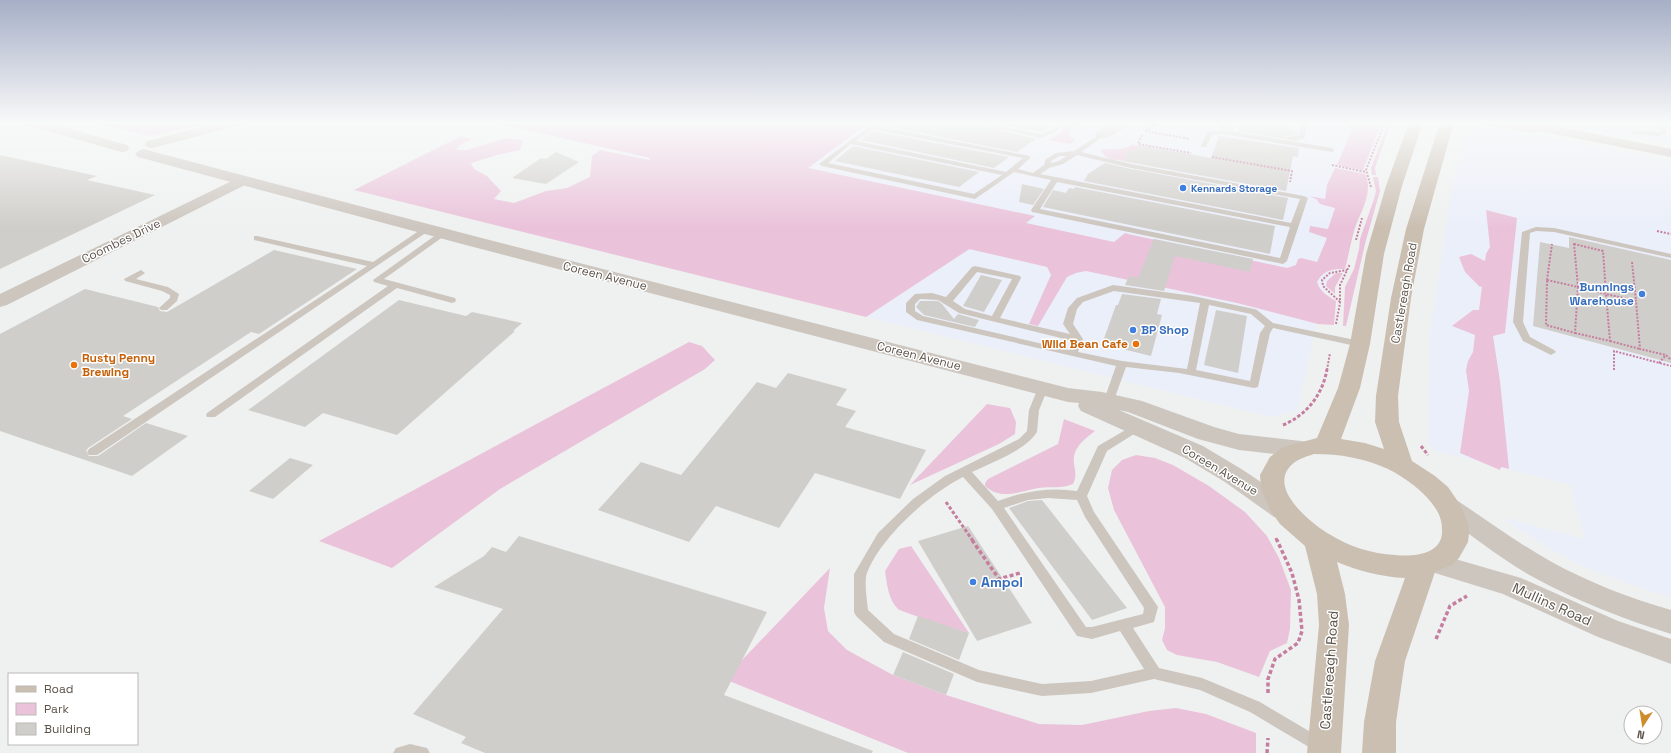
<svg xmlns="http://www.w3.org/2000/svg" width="1671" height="753" font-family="'Space Grotesk',sans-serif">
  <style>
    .commercial { fill: #ebeffa }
    .green { fill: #eac3da }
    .building { fill: #d0ceca }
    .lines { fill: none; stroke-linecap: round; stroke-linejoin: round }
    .path-far2 { stroke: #c57e9f; stroke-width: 2; stroke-dasharray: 2 1.5; stroke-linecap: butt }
    .path-far1 { stroke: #c57e9f; stroke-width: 3; stroke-dasharray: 3.5 2; stroke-linecap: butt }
    .path { stroke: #c57e9f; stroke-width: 3.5; stroke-dasharray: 4 2.5; stroke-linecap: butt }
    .service { fill: #cdc6bf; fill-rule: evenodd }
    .minor { fill: #cdc6bf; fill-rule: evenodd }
    .tertiary { fill: #cdc6bf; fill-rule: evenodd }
    .primary { fill: #cbbfb2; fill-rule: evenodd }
    .shop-dot { fill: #3f7fe0; stroke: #fff; stroke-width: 1.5 }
    .food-dot { fill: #e8710a; stroke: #fff; stroke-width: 1.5 }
    .labels { text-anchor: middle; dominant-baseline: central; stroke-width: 3; stroke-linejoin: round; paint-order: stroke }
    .far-shop-label { font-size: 10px; font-weight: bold; fill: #366cbe; stroke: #fff; text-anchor: start }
    .street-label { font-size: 12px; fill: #5b5249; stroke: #fff }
    .shop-label { font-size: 12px; font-weight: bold; fill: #366cbe; stroke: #fff; text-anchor: end }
    .food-label { font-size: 12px; font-weight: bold; fill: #c56008; stroke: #fff; text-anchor: end }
    .near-shop-label { font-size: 14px; font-weight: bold; fill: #366cbe; stroke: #fff; text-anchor: start }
    .near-street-label { font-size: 14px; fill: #5b5249; stroke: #fff }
  </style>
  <rect width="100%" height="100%" fill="#eff1f1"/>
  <g class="commercial">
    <polygon points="870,122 1387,122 1361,180 1319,310 1298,410 1271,417 866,317 990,235 808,167"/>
    <polygon points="1548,122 1671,122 1671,144"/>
    <polygon points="1498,128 1671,161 1671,598 1593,571 1570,560 1521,531 1504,518 1585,539 1571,485 1435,451 1428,443 1430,336 1452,187 1469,131"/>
  </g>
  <g class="green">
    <polygon points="93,122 217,122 149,136"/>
    <path d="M491 122H870L808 168 1035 216 1026 223 1114 242 1125 233 1128 234 1287 268 1296 265 1298 259 1301 258 1317 262 1327 238 1309 232 1310 226 1328 229 1335 208 1320 204 1316 199 1309 196 1325 199 1327 185 1335 168 1365 174C1375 194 1357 216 1353 235 1350 246 1348 258 1345 269 1332 269 1324 270 1317 282 1320 292 1328 296 1336 301L1334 325 1318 324 1237 303 1086 271 1076 273 1067 277 1038 326 1029 324 1051 275 1047 267 969 249 974 246 866 317 354 190 461 136 472 139 460 145 456 150H467L506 138 523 140 520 150 497 155 471 163 474 169 487 176 501 191 494 199 514 203 546 191 567 188 590 177 592 156 600 150 649 160 650 158Z"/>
    <polygon points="1069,122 1085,122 1088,123 1077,125 1071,129 1069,134 1075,141 1070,144 1048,140 1061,133 1063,127"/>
    <polygon points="1335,122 1382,122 1363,170 1337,165 1352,130 1345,125"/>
    <polygon points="1389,122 1391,122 1375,168 1376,175 1372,175 1371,168"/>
    <path d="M1135 143 1134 145 1138 146 1135 152 1123 161C1115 160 1103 159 1101 149 1113 150 1125 150 1135 143Z"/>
    <polygon points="1373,177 1378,177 1380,191 1366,240 1346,326 1343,326 1345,287 1354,269 1359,249 1360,239 1374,199 1376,191"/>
    <polygon points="1486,210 1517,218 1505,333 1493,336 1500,381 1509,469 1501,467 1500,470 1460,453 1469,391 1466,370 1468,361 1473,352 1475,335 1452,326 1473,310 1479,310 1482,286 1480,287 1465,272 1459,257 1471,254 1485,261 1486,254 1490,247"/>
    <polygon points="1336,273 1343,273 1335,287 1335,294 1326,286 1327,281"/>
    <polygon points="689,342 702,346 715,360 705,369 500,489 392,568 319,541"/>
    <polygon points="987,404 1010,408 1016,422 1015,434 999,444 910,485"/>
    <path d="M1064 419 1095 431C1085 439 1072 448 1074 463 1075 471 1077 476 1073 484 1061 489 1052 486 1039 488 1021 491 1001 501 985 486V483L988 479 1058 444Z"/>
    <polygon points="1136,455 1155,458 1173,465 1209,486 1245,512 1267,536 1279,558 1291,590 1290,629 1287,643 1270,651 1259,677 1217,662 1177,655 1167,650 1162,640 1165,628 1165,607 1114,510 1108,488 1112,470 1122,460"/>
    <path d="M911 546 969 633C960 630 901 612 898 609 888 599 887 584 885 571L899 549Z"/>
    <polygon points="830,568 824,608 828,631 847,650 893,675 946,695 1039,724 1082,725 1149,711 1176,708 1206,714 1256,733 1256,753 908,753 724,679"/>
  </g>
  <g class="building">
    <polygon points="895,122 969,122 1036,139 1017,152 890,127"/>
    <polygon points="989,122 1053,122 1044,131 1040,132"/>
    <polygon points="1241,122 1256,122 1287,126 1298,133 1298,135 1286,136 1284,139 1238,131"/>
    <polygon points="872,132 877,132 1009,157 994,168 861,140"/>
    <polygon points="1219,136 1299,148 1298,157 1293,156 1286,191 1123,161 1129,150 1135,151 1139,145 1211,158"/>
    <polygon points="853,146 979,172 959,187 835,161"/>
    <polygon points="556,152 579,162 546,184 512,178 541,158 546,159"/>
    <polygon points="0,155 97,176 87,180 155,195 0,269"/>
    <polygon points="1105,163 1131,169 1288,198 1283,220 1084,181 1088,174"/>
    <polygon points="1022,184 1044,189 1033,205 1019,202"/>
    <polygon points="1075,187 1275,226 1270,254 1043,207 1053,190 1066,193 1069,188 1074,189"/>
    <polygon points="1569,237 1671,260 1671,363 1533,326 1540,242 1569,248"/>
    <polygon points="1154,239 1253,259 1250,272 1175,256 1164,291 1125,285 1129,276 1138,278"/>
    <polygon points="274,250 357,269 259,334 251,332 123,416 132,419 88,448 86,451 89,456 98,456 146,423 188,436 132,476 0,431 0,334 85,289 158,307 160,311 167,312"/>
    <polygon points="981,275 1002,280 984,312 963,306"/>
    <polygon points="1122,294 1161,299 1157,314 1162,315 1151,356 1102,344 1116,305 1118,305"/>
    <polygon points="399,300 466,316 472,312 522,323 513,331 515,331 397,435 323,413 305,427 248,410"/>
    <polygon points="920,301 938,301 942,304 954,319 958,314 979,320 975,327 924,315 916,307"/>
    <polygon points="1216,310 1247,316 1238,373 1204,365"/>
    <polygon points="788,373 847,389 836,405 856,411 845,427 926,450 900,499 815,473 779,528 716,506 689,542 598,510 641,462 681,475 757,382 776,388"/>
    <polygon points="290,458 313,465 273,499 249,491"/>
    <polygon points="1042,500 1127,608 1092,620 1009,508 1028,501"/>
    <polygon points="968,526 1032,623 977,641 918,541"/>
    <polygon points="519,536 767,612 724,695 873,751 872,753 485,753 461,743 466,737 413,714 503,609 434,587 484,556 492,547 506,552"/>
    <polygon points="918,616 969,633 959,660 909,639"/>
    <polygon points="903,652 954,674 946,695 893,675"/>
  </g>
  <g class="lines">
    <g class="path-far2">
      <polyline points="1160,122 1145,131 1190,139"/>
      <polyline points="1277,122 1287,124"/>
      <polyline points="1142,135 1138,144 1191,153"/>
      <polyline points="1212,157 1292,171 1290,182"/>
      <polyline points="1332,165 1366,172"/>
      <polyline points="1371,187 1366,170 1385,122"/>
      <polyline points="1657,231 1671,234"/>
      <polyline points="1356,240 1362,218"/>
      <polygon points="1574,244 1603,251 1606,294 1578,287"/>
      <polyline points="1632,262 1636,301"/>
      <polyline points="1547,280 1552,244"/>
      <polygon points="1547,280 1578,287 1575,333 1546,325"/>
      <polyline points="1340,302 1323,286 1322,280 1330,273 1347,270"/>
      <polyline points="1336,324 1340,303 1340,285 1350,264"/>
      <polyline points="1163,328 1182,332"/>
      <polyline points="1575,333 1610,341 1606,294 1636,301 1640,349 1666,355 1671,360"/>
      <polyline points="1610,341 1640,349"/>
      <polyline points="1659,363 1666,355"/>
      <polyline points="1327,370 1330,353"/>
      <polyline points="1614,370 1614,351 1671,366"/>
    </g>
    <g class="path-far1">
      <path d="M1283 425C1307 415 1323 394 1327 369"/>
      <polyline points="1421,446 1428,455"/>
      <polyline points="946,502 973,541"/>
      <polyline points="1276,538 1277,541"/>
    </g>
    <g class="path">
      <polyline points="972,540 999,579 1020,573"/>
      <polyline points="1436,639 1450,606 1467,596"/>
      <polyline points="1268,693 1268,679 1275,659 1298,643 1302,631 1299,600 1292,573 1277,540"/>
      <polyline points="1267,753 1268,738"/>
    </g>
    <g class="service">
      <path d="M882 122H889L883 127 1030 156V158L1018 169 1033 173 1044 165 1046 159 1056 153 1074 151 1102 133 1104 134V136L1081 152 1131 164 1304 196 1308 198 1287 261 1283 264 1032 212 1031 210 1051 180 1014 172 975 199 822 166 819 164 867 128 875 126ZM877 130 1023 158 1006 172 856 141 871 131ZM851 144 1002 175 974 194 828 163ZM1077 155 1131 168 1300 199 1291 223 1040 174 1049 168 1063 164ZM1060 156H1067L1059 161 1051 163V161ZM1057 182 1290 227 1280 258 1040 209Z"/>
      <polygon points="970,122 982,122 1040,134 1052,130 1059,122 1065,122 1056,132 1040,138"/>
      <polygon points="1094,122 1107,122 1120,126 1117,128"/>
      <polygon points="1216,122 1222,122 1225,126 1235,129 1232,131 1221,128"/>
      <polygon points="1302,122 1308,122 1304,138 1296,141 1286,139 1286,137 1299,136"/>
      <polygon points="1575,122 1582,122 1578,124"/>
      <polygon points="1662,125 1665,127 1666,133 1660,136 1633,134 1630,132 1633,130 1660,132 1659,127"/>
      <polygon points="1223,130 1332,148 1335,150 1332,152 1223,134 1212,135 1206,147 1202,147 1201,146 1207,132"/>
      <polygon points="1536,227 1554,228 1671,254 1671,258 1554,232 1536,231 1530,233 1523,322 1530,337 1554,350 1556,352 1551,355 1523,341 1513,322 1522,232"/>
      <polygon points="423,228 429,228 430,230 97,455 89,455 87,452 89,449 367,266 254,240 254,236 257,236 373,262"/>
      <polygon points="440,232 446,232 447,234 384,279 455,298 456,300 455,302 452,303 397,288 215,417 207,417 206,415 207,413 388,286 374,282 373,280"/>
      <path d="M975 266 1020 276 1021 278 1000 318 1070 334 1063 324 1068 308 1077 298 1113 285 1193 296 1254 309 1257 310 1273 323 1360 341 1365 344 1360 347 1273 328 1270 333 1258 387 1254 388 1179 373 1126 367 1114 400 1109 403 1104 400 1116 366 917 320 906 312V303L915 294 932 293 946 297 972 267ZM977 272 1012 279 992 316 965 309 953 301ZM1114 291 1200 303 1187 369 1122 361 1078 352 1083 339 1073 324 1077 309 1083 302ZM920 299 938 300 959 313 1073 341 1069 350 923 316 915 311V304ZM1209 305 1251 314 1265 326 1260 333 1250 381 1196 370Z"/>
      <polygon points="141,270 145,273 136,279 168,287 179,294 177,301 167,310 161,310 159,308 170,298 170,295 162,291 125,281 124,279"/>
      <path d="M1043 385 1048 388 1039 410 1037 432C1025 451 992 462 972 472L998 501C1024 491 1050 487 1077 491L1098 446 1134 425H1142L1143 427 1142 429 1107 451 1087 496 1094 512 1158 607 1154 622 1133 628 1159 668 1202 678 1260 702 1324 740 1327 745 1324 750 1319 752 1314 750 1250 712 1200 690 1154 679 1091 693 1042 696 977 682 884 642 856 616 854 612V574L878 533 913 499 945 476 1019 439 1027 431 1029 410 1038 388ZM963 477 992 509 1077 636 1092 639 1120 631 1144 669 1091 681 1042 684 979 670 894 634 868 610C867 601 864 581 867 573 881 537 929 494 963 477ZM1048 498 1077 500 1085 517 1144 608 1143 614 1092 627H1086L1004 508 1028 500Z"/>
      <polygon points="410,744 427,748 430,753 393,753 396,748"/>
    </g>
    <g class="minor">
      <polygon points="221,122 244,122 242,125 152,148 147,147 145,144 147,141"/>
      <path d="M1114 122H1131L1129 125C1119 130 1108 141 1097 138L1095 135 1097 132Z"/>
      <polygon points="1483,122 1535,122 1671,149 1671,157 1539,131 1534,133 1490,126 1485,125"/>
      <polygon points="242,176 247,178 250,181 247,184 7,305 0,307 0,294"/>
      <path d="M1449 498 1458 501C1488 521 1518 543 1550 561 1588 582 1629 598 1671 610V634C1624 619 1577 601 1533 577 1501 559 1471 535 1440 513L1437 507 1440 501Z"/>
      <polygon points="1431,552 1521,578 1618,621 1671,639 1671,664 1598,637 1503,594 1422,569 1418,562 1422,555"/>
    </g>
    <g class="tertiary">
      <polygon points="23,122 46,122 127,145 129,148 127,151 122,152 25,125"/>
      <polygon points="143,149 474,236 1068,388 1102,392 1142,401 1214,427 1239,434 1301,441 1310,443 1313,449 1310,455 1301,457 1239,450 1198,439 1128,412 1119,410 1203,446 1243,470 1292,503 1296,510 1292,517 1283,520 1274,517 1225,482 1185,458 1081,411 1078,406 1079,403 1068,402 462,244 138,157 135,154 138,151"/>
    </g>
    <path class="primary" d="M1409 122H1423L1402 186 1384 254 1370 344 1360 388 1341 439 1365 443 1384 449 1375 422 1376 396 1391 298 1406 229 1440 122H1454L1424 229 1411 298 1398 396 1399 422 1412 461 1435 476 1448 487 1461 506 1468 523 1469 533 1468 542 1459 558 1452 565 1435 572 1405 661 1396 722V753H1362L1364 722 1375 661 1405 578C1381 577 1359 571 1337 562L1345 594 1349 625 1341 753H1307L1319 625 1317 594 1305 546 1280 524 1270 510 1261 489 1260 475 1270 457 1283 447 1317 438 1338 388 1350 344 1366 254 1386 186ZM1314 454C1340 454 1364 458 1388 469 1406 478 1425 492 1436 509 1440 515 1442 522 1442 529 1444 555 1413 557 1395 555 1372 554 1348 546 1329 534 1312 524 1272 492 1288 469 1294 460 1305 457 1314 454Z"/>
  </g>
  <linearGradient id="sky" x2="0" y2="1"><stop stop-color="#a6afc6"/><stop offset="0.54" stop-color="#f8f9f9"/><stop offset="1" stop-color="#f8f9f9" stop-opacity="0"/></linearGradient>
  <rect width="1671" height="227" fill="url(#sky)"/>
  <g class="shop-dot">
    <circle cx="1183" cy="188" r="4"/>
    <circle cx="1642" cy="294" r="4"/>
    <circle cx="1133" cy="330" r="4"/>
    <circle cx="973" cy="582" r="4"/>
  </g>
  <g class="food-dot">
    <circle cx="1136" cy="344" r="4"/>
    <circle cx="74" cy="365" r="4"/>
  </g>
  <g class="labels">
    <g class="far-shop-label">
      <text x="1191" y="188">Kennards Storage</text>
    </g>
    <g class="street-label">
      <text transform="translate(121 241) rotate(-26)">Coombes Drive</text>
      <text transform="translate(605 276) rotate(14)">Coreen Avenue</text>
      <text transform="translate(1404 293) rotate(-80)">Castlereagh Road</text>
      <text transform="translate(919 356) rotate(14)">Coreen Avenue</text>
      <text transform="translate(1220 470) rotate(31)">Coreen Avenue</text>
    </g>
    <g class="shop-label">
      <text x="1634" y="287">Bunnings<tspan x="1634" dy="14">Warehouse</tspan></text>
      <text x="1141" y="330" text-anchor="start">BP Shop</text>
    </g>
    <g class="food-label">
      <text x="1128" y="344">Wild Bean Cafe</text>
      <text x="82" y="358" text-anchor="start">Rusty Penny<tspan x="82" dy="14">Brewing</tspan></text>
    </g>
    <g class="near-shop-label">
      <text x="981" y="582">Ampol</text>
    </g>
    <g class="near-street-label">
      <text transform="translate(1552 604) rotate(24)">Mullins Road</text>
      <text transform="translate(1329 670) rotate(-86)">Castlereagh Road</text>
    </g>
  </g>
  <rect x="8" y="673" width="130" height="72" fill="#ffffff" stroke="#bdbab6"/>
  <rect x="16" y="686" width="20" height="6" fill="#cbbfb2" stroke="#bdbab6"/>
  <text x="44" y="693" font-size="12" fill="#5b5249">Road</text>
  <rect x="16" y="703" width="20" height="12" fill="#eac3da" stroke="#bdbab6"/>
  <text x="44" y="713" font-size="12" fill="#5b5249">Park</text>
  <rect x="16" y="723" width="20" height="12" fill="#d0ceca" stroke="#bdbab6"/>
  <text x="44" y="733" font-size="12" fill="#5b5249">Building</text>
  <g transform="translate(1643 725) rotate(192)"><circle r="19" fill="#ffffff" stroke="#bdbab6"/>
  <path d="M0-3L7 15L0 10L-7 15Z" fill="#ce8c2d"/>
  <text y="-6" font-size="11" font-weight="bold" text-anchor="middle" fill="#5b5249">N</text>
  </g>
</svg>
